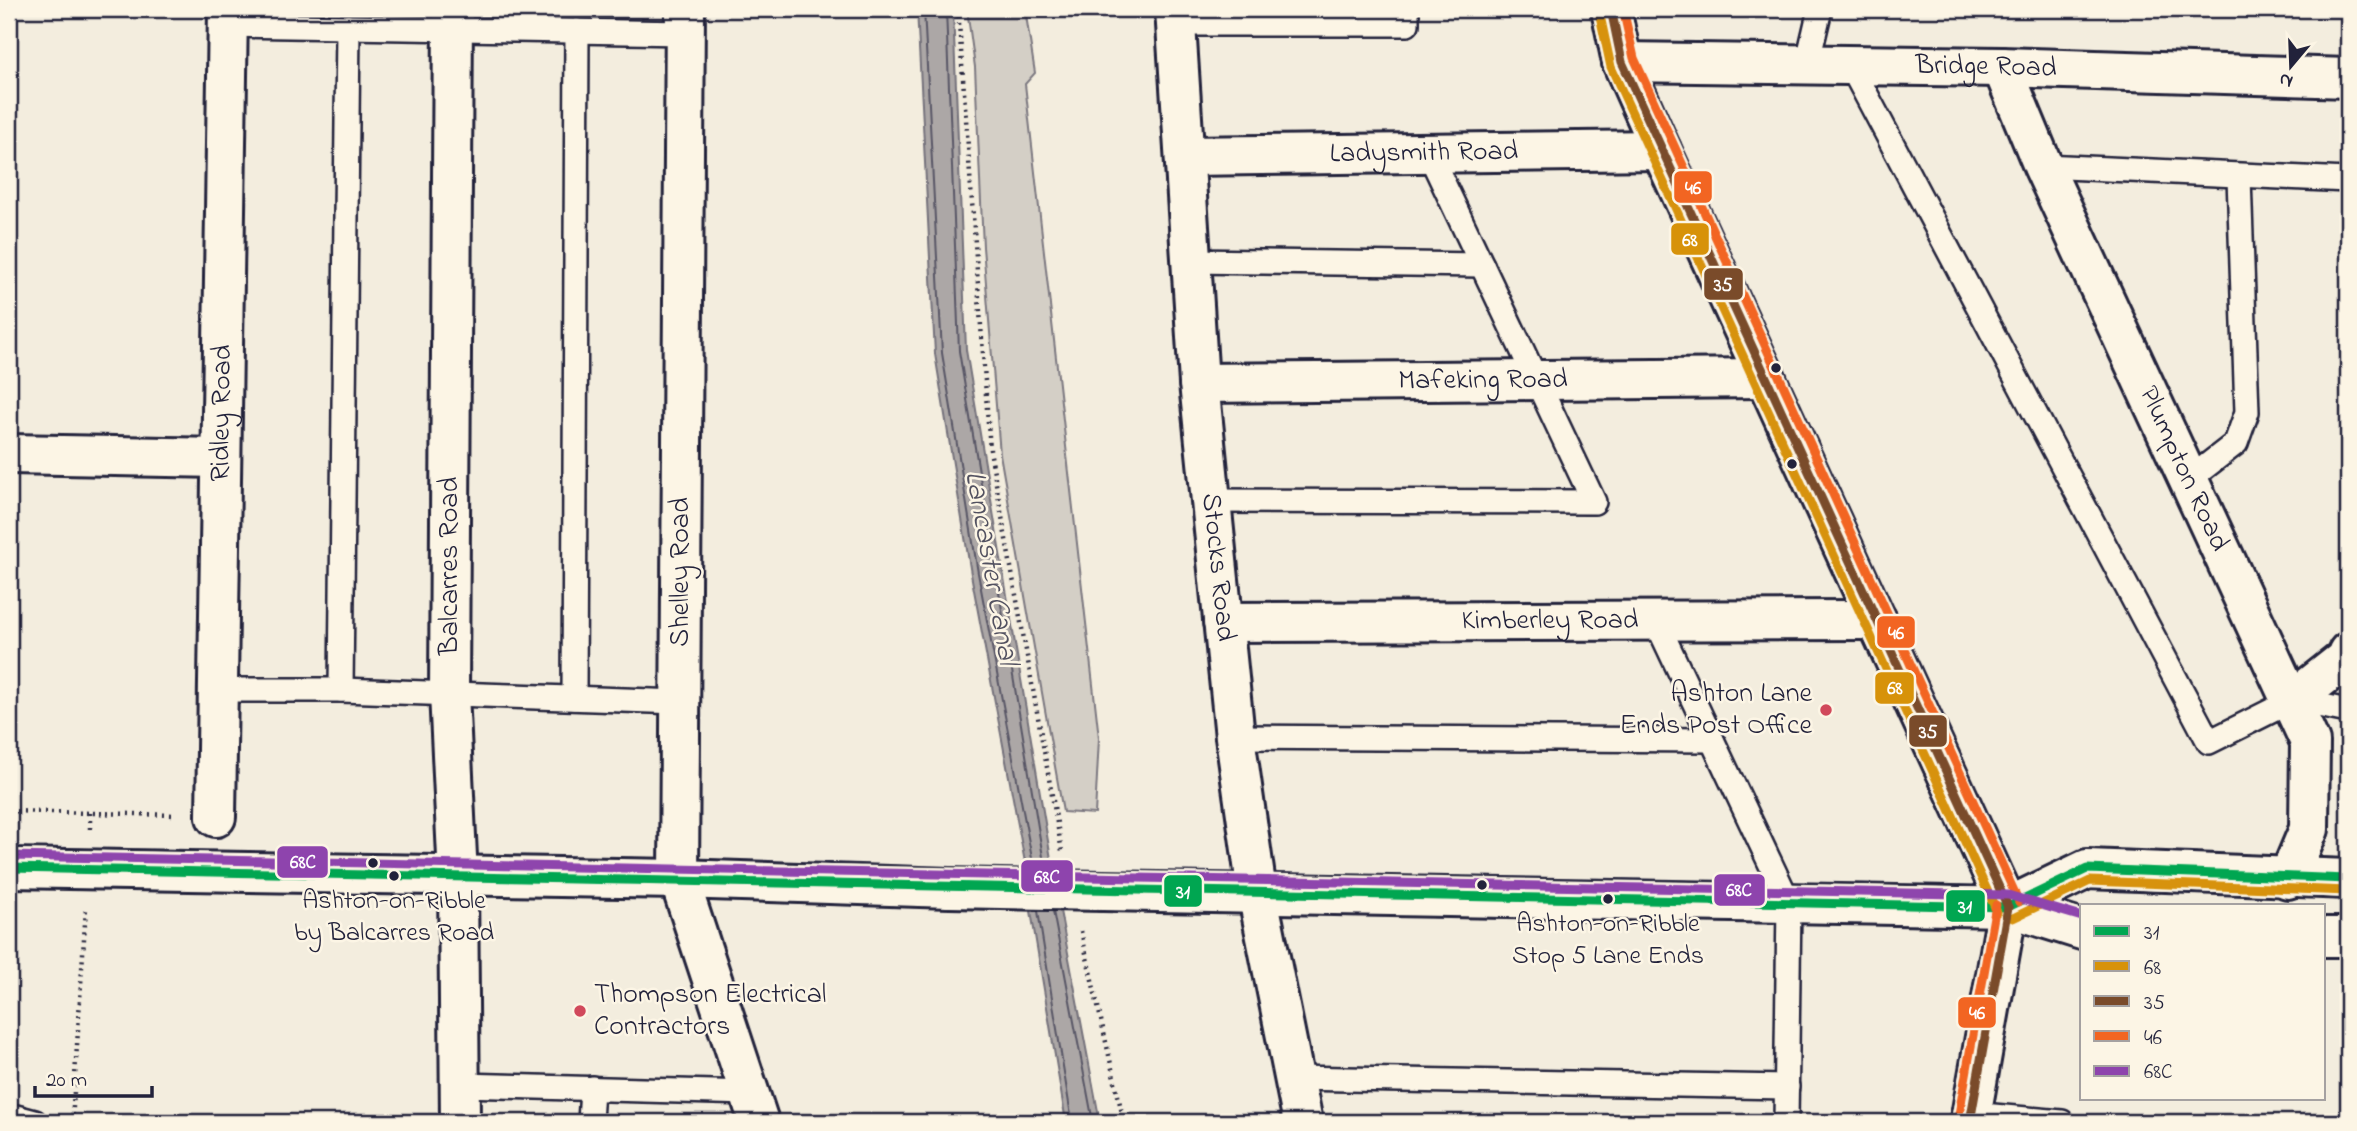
<svg xmlns="http://www.w3.org/2000/svg" width="2357" height="1131" font-family="'Indie Flower',sans-serif">
  <style>
    .green { fill: #d4cfc6; stroke: #7b7880; stroke-width: 2 }
    .water { fill: #aca7a6; stroke: #75727b; stroke-width: 2 }
    .lines { fill: none; stroke-linecap: round; stroke-linejoin: round }
    .shore { stroke: #595766; stroke-width: 2 }
    .service-casing { stroke: #22223b; stroke-width: 28 }
    .minor-casing { stroke: #22223b; stroke-width: 44 }
    .tertiary-casing { stroke: #22223b; stroke-width: 44 }
    .secondary-casing { stroke: #22223b; stroke-width: 44 }
    .trunk-casing { stroke: #22223b; stroke-width: 44 }
    .path { stroke: #22223b; stroke-width: 4.5; stroke-dasharray: 2 5; stroke-linecap: butt }
    .service { stroke: #fcf5e5; stroke-width: 23 }
    .minor { stroke: #fcf5e5; stroke-width: 38 }
    .tertiary { stroke: #fcf5e5; stroke-width: 38 }
    .secondary { stroke: #fcf5e5; stroke-width: 38 }
    .trunk { stroke: #fcf5e5; stroke-width: 38 }
    .trunk-bridge-casing { stroke: #22223b; stroke-width: 44; stroke-linecap: butt }
    .trunk-bridge { stroke: #fcf5e5; stroke-width: 38 }
    .bus-1-casing { stroke: #fcf5e5; stroke-width: 14 }
    .bus-2-casing { stroke: #fcf5e5; stroke-width: 14 }
    .bus-3-casing { stroke: #fcf5e5; stroke-width: 14 }
    .bus-4-casing { stroke: #fcf5e5; stroke-width: 14 }
    .bus-5-casing { stroke: #fcf5e5; stroke-width: 14 }
    .bus-1 { stroke: #00a651; stroke-width: 9 }
    .bus-2 { stroke: #d79209; stroke-width: 9 }
    .bus-3 { stroke: #7a4b2a; stroke-width: 9 }
    .bus-4 { stroke: #f26522; stroke-width: 9 }
    .bus-5 { stroke: #8e44ad; stroke-width: 9 }
    .bus-dot { fill: #22223b; stroke: #fcf5e5; stroke-width: 2.5 }
    .poi-dot { fill: #d1495b; stroke: #fcf5e5; stroke-width: 2.5 }
    .labels { text-anchor: middle; dominant-baseline: central; stroke-width: 5; stroke-linejoin: round; paint-order: stroke }
    .bus-label { font-size: 26px; fill: #22223b; stroke: #fcf5e5 }
    .street-label { font-size: 28px; fill: #22223b; stroke: #fcf5e5 }
    .poi-label { font-size: 28px; fill: #22223b; stroke: #fcf5e5; text-anchor: end }
    .water-label { font-size: 30px; font-style: italic; fill: #525160; stroke: #fcf5e5 }
    .line-badge { stroke: #fcf5e5; stroke-width: 2.5 }
    .badge-label { font-size: 19px; text-anchor: middle; font-weight: bold; fill: #fff }
  </style>
  <rect width="100%" height="100%" fill="#f3edde"/>
  <filter id="ink" filterUnits="userSpaceOnUse"><feTurbulence type="fractalNoise" baseFrequency=".0143" numOctaves="2"/><feDisplacementMap in="SourceGraphic" scale="14" xChannelSelector="R" yChannelSelector="G"/><feConvolveMatrix kernelMatrix="1 2 1 2 8 2 1 2 1" color-interpolation-filters="sRGB"/></filter>
  <g filter="url(#ink)">
    <polygon class="green" points="967,9 1025,9 1035,73 1025,84 1099,738 1095,814 1063,812 1000,454 983,247 975,67"/>
    <polygon class="water" points="917,9 953,9 966,350 1057,895 1100,1122 1066,1122 1028,893 1030,889 971,574 935,354"/>
    <g class="lines">
      <g class="shore">
        <polyline points="924,9 942,353 978,573 1034,869"/>
        <polyline points="946,9 959,351 1045,869"/>
        <polyline points="1038,911 1072,1122"/>
        <polyline points="1053,911 1093,1122"/>
      </g>
      <g class="service-casing">
        <g id="service">
          <polyline points="1175,24 1407,24 1407,9"/>
          <polyline points="228,25 684,33"/>
          <polyline points="1807,65 1820,9"/>
          <polyline points="1851,66 2209,742 2293,700 2348,711"/>
          <polyline points="2043,166 2348,180"/>
          <polyline points="1192,261 1482,265"/>
          <polyline points="2187,481 2236,443 2247,412 2239,177"/>
          <polyline points="1211,501 1594,502 1429,153"/>
          <polyline points="1656,621 1789,903 1786,1122"/>
          <polyline points="218,690 341,690 680,702"/>
          <polyline points="341,690 348,27"/>
          <polyline points="574,698 577,31"/>
          <polyline points="1235,737 1712,740"/>
          <polyline points="1293,1078 1787,1087"/>
          <polyline points="460,1085 750,1093"/>
          <polyline points="1971,1114 2062,1122"/>
          <polyline points="9,1115 35,1122"/>
          <polyline points="590,1122 592,1088"/>
        </g>
      </g>
      <g class="minor-casing">
        <g id="minor">
          <polyline points="453,9 449,693 458,877 460,1122"/>
          <polyline points="685,9 679,879 759,1122"/>
          <path id="s1" d="M1175 9 1199 383 1235 737 1257 892 1303 1122"/>
          <path id="s2" d="M1622 62 2002 67 2348 78"/>
          <path id="s3" d="M2002 67 2043 166 2310 742 2309 829 2288 879"/>
          <path id="s4" d="M1186 156 1661 150"/>
          <path id="s5" d="M1199 383 1766 378"/>
          <polyline points="9,454 221,458"/>
          <path id="s6" d="M1223 622 1877 620"/>
          <polyline points="2293,700 2345,659 2348,652"/>
          <path id="s7" d="M216 817 228 9"/>
        </g>
      </g>
      <g class="tertiary-casing">
        <polyline id="tertiary" points="1611,9 1622,62 1661,150 2008,907"/>
      </g>
      <g class="secondary-casing">
        <polyline id="secondary" points="1970,1122 2008,907"/>
      </g>
      <g class="trunk-casing">
        <g id="trunk">
          <polyline points="9,868 679,879 950,888"/>
          <polyline points="1103,891 2008,907 2082,930"/>
          <polyline points="2008,907 2087,869 2348,879"/>
          <polyline points="2324,937 2348,937"/>
        </g>
      </g>
      <g class="path">
        <polyline points="958,9 990,450 1062,851"/>
        <polyline points="9,811 176,815"/>
        <polyline points="90,829 90,813"/>
        <polyline points="1081,931 1124,1122"/>
        <polyline points="72,1122 86,908"/>
      </g>
      <use href="#service" class="service"/>
      <use href="#minor" class="minor"/>
      <use href="#tertiary" class="tertiary"/>
      <use href="#secondary" class="secondary"/>
      <use href="#trunk" class="trunk"/>
      <g class="trunk-bridge-casing">
        <polyline id="trunk-bridge" points="950,888 1103,891"/>
      </g>
      <use href="#trunk-bridge" class="trunk-bridge"/>
      <g class="bus-1-casing">
        <polyline id="bus-1" points="9,868 2008,907 2087,869 2348,879"/>
      </g>
      <g class="bus-2-casing">
        <g id="bus-2">
          <polyline points="1599,11 1611,67 1997,912"/>
          <polyline points="2013,918 2090,881 2348,891"/>
        </g>
      </g>
      <g class="bus-3-casing">
        <g id="bus-3">
          <polyline points="1611,9 1622,62 2008,907"/>
          <polyline points="1970,1122 2008,907"/>
        </g>
      </g>
      <g class="bus-4-casing">
        <g id="bus-4">
          <polyline points="1623,9 1634,58 2019,902"/>
          <polyline points="1958,1120 1996,905"/>
        </g>
      </g>
      <g class="bus-5-casing">
        <polyline id="bus-5" points="9,856 2008,895 2082,917"/>
      </g>
      <use href="#bus-1" class="bus-1"/>
      <use href="#bus-2" class="bus-2"/>
      <use href="#bus-3" class="bus-3"/>
      <use href="#bus-4" class="bus-4"/>
      <use href="#bus-5" class="bus-5"/>
    </g>
  </g>
  <g class="bus-dot">
    <circle cx="1776" cy="368" r="6"/>
    <circle cx="1792" cy="464" r="6"/>
    <circle cx="373" cy="863" r="6"/>
    <circle cx="394" cy="876" r="6"/>
    <circle cx="1482" cy="885" r="6"/>
    <circle cx="1608" cy="899" r="6"/>
  </g>
  <g class="poi-dot">
    <circle cx="1826" cy="710" r="7"/>
    <circle cx="580" cy="1011" r="7"/>
  </g>
  <g class="labels">
    <g class="bus-label">
      <text x="394" y="902">Ashton-on-Ribble<tspan x="394" dy="32">by Balcarres Road</tspan></text>
      <text x="1608" y="925">Ashton-on-Ribble<tspan x="1608" dy="32">Stop 5 Lane Ends</tspan></text>
    </g>
    <g class="street-label">
      <text stroke="none"><textPath href="#s2" startOffset="364">Bridge Road</textPath></text>
      <text stroke="none"><textPath href="#s4" startOffset="238">Ladysmith Road</textPath></text>
      <text stroke="none"><textPath href="#s5" startOffset="284">Mafeking Road</textPath></text>
      <text stroke="none"><textPath href="#s7" startOffset="404">Ridley Road</textPath></text>
      <text stroke="none"><textPath href="#s3" startOffset="441">Plumpton Road</textPath></text>
      <text transform="translate(450 566) rotate(-90)">Balcarres Road</text>
      <text stroke="none"><textPath href="#s1" startOffset="560">Stocks Road</textPath></text>
      <text transform="translate(681 572) rotate(-90)">Shelley Road</text>
      <text stroke="none"><textPath href="#s6" startOffset="327">Kimberley Road</textPath></text>
    </g>
    <g class="poi-label">
      <text x="1812" y="694">Ashton Lane<tspan x="1812" dy="32">Ends Post Office</tspan></text>
      <text x="594" y="995" text-anchor="start">Thompson Electrical<tspan x="594" dy="32">Contractors</tspan></text>
    </g>
    <g class="water-label">
      <text transform="translate(990 568) rotate(80)">Lancaster Canal</text>
    </g>
  </g>
  <g class="line-badge">
    <rect x="1673" y="170" width="40" height="34" rx="7" fill="#f26522"/>
    <rect x="1670" y="222" width="40" height="34" rx="7" fill="#d79209"/>
    <rect x="1703" y="267" width="41" height="34" rx="7" fill="#7a4b2a"/>
    <rect x="1876" y="615" width="40" height="34" rx="7" fill="#f26522"/>
    <rect x="1874" y="671" width="41" height="34" rx="7" fill="#d79209"/>
    <rect x="1908" y="714" width="40" height="34" rx="7" fill="#7a4b2a"/>
    <rect x="276" y="845" width="53" height="34" rx="7" fill="#8e44ad"/>
    <rect x="1020" y="859" width="54" height="34" rx="7" fill="#8e44ad"/>
    <rect x="1713" y="873" width="53" height="34" rx="7" fill="#8e44ad"/>
    <rect x="1163" y="874" width="40" height="34" rx="7" fill="#00a651"/>
    <rect x="1945" y="889" width="41" height="34" rx="7" fill="#00a651"/>
    <rect x="1957" y="996" width="40" height="33" rx="7" fill="#f26522"/>
  </g>
  <g class="badge-label">
    <text x="1693" y="194">46</text>
    <text x="1690" y="246">68</text>
    <text x="1723" y="291">35</text>
    <text x="1896" y="639">46</text>
    <text x="1895" y="694">68</text>
    <text x="1928" y="738">35</text>
    <text x="303" y="868">68C</text>
    <text x="1047" y="883">68C</text>
    <text x="1739" y="896">68C</text>
    <text x="1183" y="898">31</text>
    <text x="1965" y="913">31</text>
    <text x="1977" y="1019">46</text>
  </g>
  <rect width="2357" height="1131" fill="none" stroke="#fcf5e5" stroke-width="35"/>
  <rect x="18" y="18" width="2322" height="1096" fill="none" stroke="#22223b" stroke-width="2.5" filter="url(#ink)"/>
  <rect x="2080" y="904" width="245" height="196" fill="#fcf5e5" stroke="#a5a1a1" stroke-width="2"/>
  <rect x="2094" y="926" width="35" height="10" fill="#00a651" stroke="#a5a1a1" stroke-width="2"/>
  <text x="2144" y="939" font-size="21" fill="#22223b">31</text>
  <rect x="2094" y="961" width="35" height="10" fill="#d79209" stroke="#a5a1a1" stroke-width="2"/>
  <text x="2144" y="974" font-size="21" fill="#22223b">68</text>
  <rect x="2094" y="996" width="35" height="10" fill="#7a4b2a" stroke="#a5a1a1" stroke-width="2"/>
  <text x="2144" y="1009" font-size="21" fill="#22223b">35</text>
  <rect x="2094" y="1031" width="35" height="10" fill="#f26522" stroke="#a5a1a1" stroke-width="2"/>
  <text x="2144" y="1044" font-size="21" fill="#22223b">46</text>
  <rect x="2094" y="1066" width="35" height="10" fill="#8e44ad" stroke="#a5a1a1" stroke-width="2"/>
  <text x="2144" y="1078" font-size="21" fill="#22223b">68C</text>
  <g transform="translate(2291 66) rotate(199)" stroke="#fcf5e5" stroke-width="5" paint-order="stroke">
  <path d="M0-5L12 26L0 18L-12 26Z" fill="#22223b"/>
  <text y="-10" font-size="19" font-weight="bold" text-anchor="middle" fill="#22223b">N</text>
  </g>
  <path d="M35 1086v10h117v-10" fill="none" stroke="#22223b" stroke-width="3.5"/>
  <text x="46" y="1086" font-size="21" fill="#22223b" stroke="#fcf5e5" stroke-width="5" paint-order="stroke">20 m</text>
</svg>
